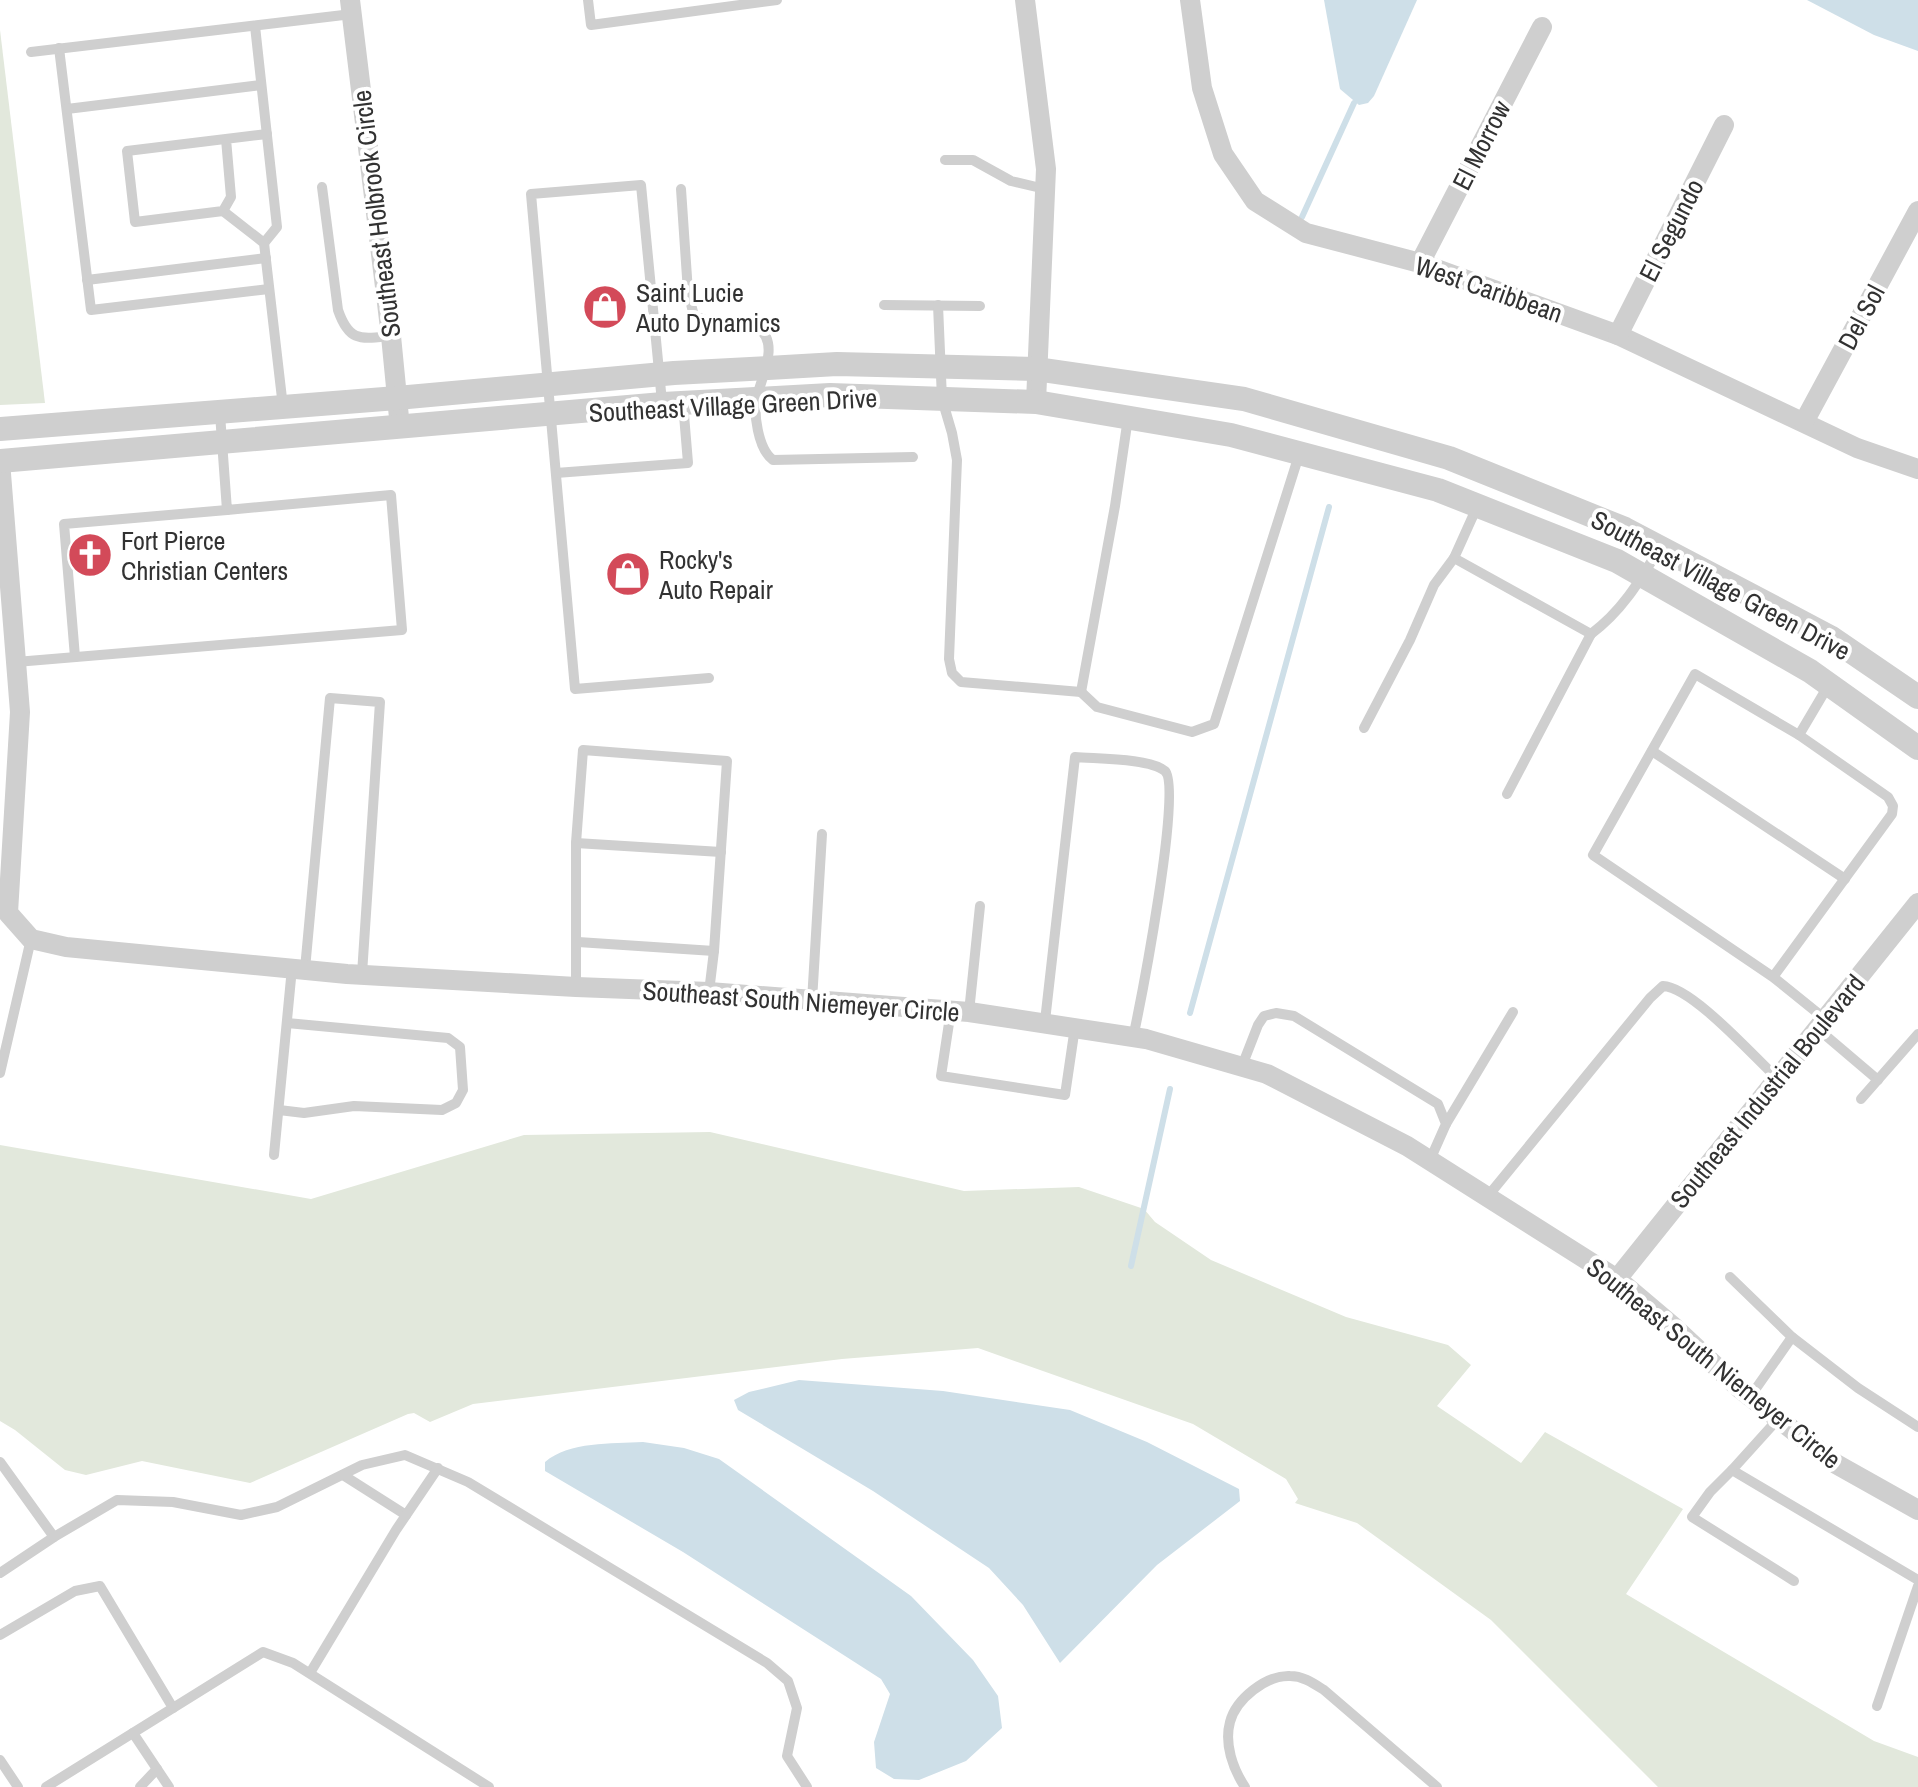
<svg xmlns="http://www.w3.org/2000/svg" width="1918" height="1787" font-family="'Archivo Narrow',sans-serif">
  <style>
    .green { fill: #e2e8dc }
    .water { fill: #cedfe8 }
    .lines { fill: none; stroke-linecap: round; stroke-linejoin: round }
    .stream { stroke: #cedfe8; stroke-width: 6 }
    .service { stroke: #cfcfcf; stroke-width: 10 }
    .minor { stroke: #cfcfcf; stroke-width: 20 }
    .tertiary { stroke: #cfcfcf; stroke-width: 24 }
    .labels { text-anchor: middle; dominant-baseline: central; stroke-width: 8; stroke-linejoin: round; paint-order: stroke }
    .street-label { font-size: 26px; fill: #323232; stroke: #fff }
    .poi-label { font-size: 26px; fill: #323232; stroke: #fff; text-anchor: start }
  </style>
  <rect width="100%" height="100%" fill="#fff"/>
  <g class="green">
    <polygon points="0,30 45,403 0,405"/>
    <polygon points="710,1132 964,1191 1079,1187 1144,1209 1155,1222 1211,1260 1346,1317 1448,1345 1471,1365 1437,1406 1521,1463 1545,1432 1683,1509 1626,1594 1874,1741 1918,1757 1918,1787 1658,1787 1491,1620 1357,1523 1295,1503 1298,1499 1286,1479 1193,1424 978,1348 842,1359 473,1404 430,1422 414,1413 408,1414 250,1483 142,1461 86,1475 65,1470 15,1430 0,1421 0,1145 311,1199 524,1135"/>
  </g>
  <g class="water">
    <polygon points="1324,0 1417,0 1374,96 1368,103 1359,105 1340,89"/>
    <polygon points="1807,0 1918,0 1918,51 1874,35"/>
    <polygon points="799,1380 943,1391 1070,1410 1147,1442 1239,1489 1240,1501 1157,1565 1060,1663 1023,1605 989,1568 873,1491 738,1410 734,1400 749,1392"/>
    <path d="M643 1442 684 1448 719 1459 911 1596 973 1660 998 1696 1002 1728 966 1761 919 1780 894 1779 876 1768 874 1742 890 1694 881 1679 683 1552 545 1471V1462C570 1441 611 1444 643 1442Z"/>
  </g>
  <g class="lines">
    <g class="stream">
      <polyline points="1302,217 1354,103"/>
      <polyline points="1190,1013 1329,507"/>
      <polyline points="1131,1266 1170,1089"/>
    </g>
    <g class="service">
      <polyline points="588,0 591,25 777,0"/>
      <polyline points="255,26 277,227 264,243"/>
      <polyline points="59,48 91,310 269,289"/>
      <polyline points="31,52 352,14"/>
      <polyline points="67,109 261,85"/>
      <polyline points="226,139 231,197 223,211 135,222 127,151 267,134"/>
      <polyline points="945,160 973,160 1011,181 1045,189"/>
      <path d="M322 187 338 310C349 342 360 339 391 336"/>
      <path d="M681 189 688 292 694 316C700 318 707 321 712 322 727 324 741 319 756 327 781 340 762 377 757 396 753 413 758 449 773 460L913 457"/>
      <polyline points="223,211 264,243 283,407"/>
      <polyline points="87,280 266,258"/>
      <polyline points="884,305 980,306"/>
      <polyline points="938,305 942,399 952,433 957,460 949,659 952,673 961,682 1081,692 1115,506 1128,418"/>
      <polyline points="662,402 641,185 531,194 575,689 709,678"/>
      <polyline points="556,473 688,463 683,403"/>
      <polyline points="1477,507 1454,558 1591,634 1507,794"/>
      <path d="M1591 634C1622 611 1639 582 1659 549"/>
      <polyline points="75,657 64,524 227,510"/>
      <polyline points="16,662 402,630 391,495 227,510 220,414"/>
      <polyline points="1081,692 1097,707 1192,732 1214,724 1299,455"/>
      <polyline points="1364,728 1410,640 1434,585 1454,558"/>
      <polyline points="1799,735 1828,686"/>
      <polyline points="1652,751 1845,879"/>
      <polyline points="576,843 721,852"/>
      <polyline points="578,942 714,951"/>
      <polyline points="305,969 330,698 380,702 362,974"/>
      <polyline points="1773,977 1892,814 1893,806 1888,797 1799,735 1695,674 1593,855 1773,977 1825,1019"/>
      <polyline points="576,987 576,843 583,750 727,761 714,951 709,992"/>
      <polyline points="812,1001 822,834"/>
      <polyline points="951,1010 941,1076 1065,1095 1075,1027"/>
      <polyline points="969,1012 980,906"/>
      <path d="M1045 1021 1075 757C1096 759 1150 758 1165 771 1183 787 1140 1005 1133 1038"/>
      <polyline points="1818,1029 1878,1080"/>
      <polyline points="1242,1066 1258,1025 1264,1016 1276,1013 1294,1016 1438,1104 1446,1124 1430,1160"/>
      <polyline points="0,1073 31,939"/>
      <polyline points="1861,1099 1918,1034"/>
      <polyline points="279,1110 304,1113 354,1106 442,1110 456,1103 463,1090 460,1047 448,1038 287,1023"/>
      <polyline points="1446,1124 1513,1012"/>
      <polyline points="274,1155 292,968"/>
      <path d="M1488 1196 1650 998 1663 986C1692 987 1754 1057 1778 1079"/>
      <polyline points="1730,1277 1792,1337 1858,1388 1918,1427"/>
      <polyline points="1750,1397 1792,1337"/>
      <polyline points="1778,1419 1732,1470 1918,1580"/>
      <polyline points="0,1462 54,1537 0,1573"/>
      <polyline points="1732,1470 1710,1492 1692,1517 1794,1581"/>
      <polyline points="343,1475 406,1515"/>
      <polyline points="54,1537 117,1500 173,1502 241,1515 277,1507 362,1465 405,1455 468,1482 767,1663 788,1681 797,1708 787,1756 807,1787"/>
      <polyline points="0,1635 75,1591 100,1586 173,1708"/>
      <polyline points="310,1673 396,1530 438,1468"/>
      <polyline points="1877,1706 1918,1586"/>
      <polyline points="133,1733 169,1787"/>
      <polyline points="0,1760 18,1787"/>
      <polyline points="46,1787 263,1652 293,1663 489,1787"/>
      <polyline points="140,1787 157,1769"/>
      <path d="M1245 1787C1233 1769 1224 1744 1230 1722 1236 1699 1266 1675 1290 1676 1303 1676 1313 1683 1324 1690L1437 1787"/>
    </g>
    <g class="minor">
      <polyline points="350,0 391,336 400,428"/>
      <polyline points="1025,0 1046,169 1036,402"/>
      <polyline points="1190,0 1202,88 1223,154 1255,201 1306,233 1420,263 1618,335 1857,448 1918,469"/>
      <polyline points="1420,263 1542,27"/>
      <polyline points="1618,335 1724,125"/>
      <polyline points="1804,422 1918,211"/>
      <polyline points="0,461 20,712 8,913 31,939 66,947 347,974 576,987 709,992 969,1012 1146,1039 1267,1074 1407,1146 1617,1279 1676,1329 1739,1388 1836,1464 1918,1510"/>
      <polyline points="1617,1279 1918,903"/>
    </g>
    <g class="tertiary">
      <polyline points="0,429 397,398 674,373 768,368 837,364 1036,369 1244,399 1449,458 1625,529 1830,637 1918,697"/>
      <polyline points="0,461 663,404 830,395 1036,402 1231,435 1438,490 1617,561 1810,671 1918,748"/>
    </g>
  </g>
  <defs>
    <g id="shop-disc" transform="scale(2.3)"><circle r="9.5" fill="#d34a59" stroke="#fff"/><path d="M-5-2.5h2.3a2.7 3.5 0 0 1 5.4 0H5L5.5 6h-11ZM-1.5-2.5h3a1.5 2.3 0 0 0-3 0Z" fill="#fff"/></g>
    <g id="church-disc" transform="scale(2.3)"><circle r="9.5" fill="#d34a59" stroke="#fff"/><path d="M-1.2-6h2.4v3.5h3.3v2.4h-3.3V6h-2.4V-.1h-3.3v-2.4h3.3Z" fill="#fff"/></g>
  </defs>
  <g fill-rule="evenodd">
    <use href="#shop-disc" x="605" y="307"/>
    <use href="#church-disc" x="90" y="555"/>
    <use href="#shop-disc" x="628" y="574"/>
  </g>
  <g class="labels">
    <g class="street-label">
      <text transform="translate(1481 145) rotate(-63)">El Morrow</text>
      <text transform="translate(376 214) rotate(-97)">Southeast Holbrook Circle</text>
      <text transform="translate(1671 230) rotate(-63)">El Segundo</text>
      <text transform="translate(1489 289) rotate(19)">West Caribbean</text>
      <text transform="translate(1861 317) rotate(-62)">Del Sol</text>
      <text transform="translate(733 405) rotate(-3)">Southeast Village Green Drive</text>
      <text transform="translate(1721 585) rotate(28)">Southeast Village Green Drive</text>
      <text transform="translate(801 1001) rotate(4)">Southeast South Niemeyer Circle</text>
      <text transform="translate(1767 1091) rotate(-51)">Southeast Industrial Boulevard</text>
      <text transform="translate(1714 1363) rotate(39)">Southeast South Niemeyer Circle</text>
    </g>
    <g class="poi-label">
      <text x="636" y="292">Saint Lucie<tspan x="636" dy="30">Auto Dynamics</tspan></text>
      <text x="121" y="540">Fort Pierce<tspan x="121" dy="30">Christian Centers</tspan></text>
      <text x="659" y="559">Rocky's<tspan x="659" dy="30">Auto Repair</tspan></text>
    </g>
  </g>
</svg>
